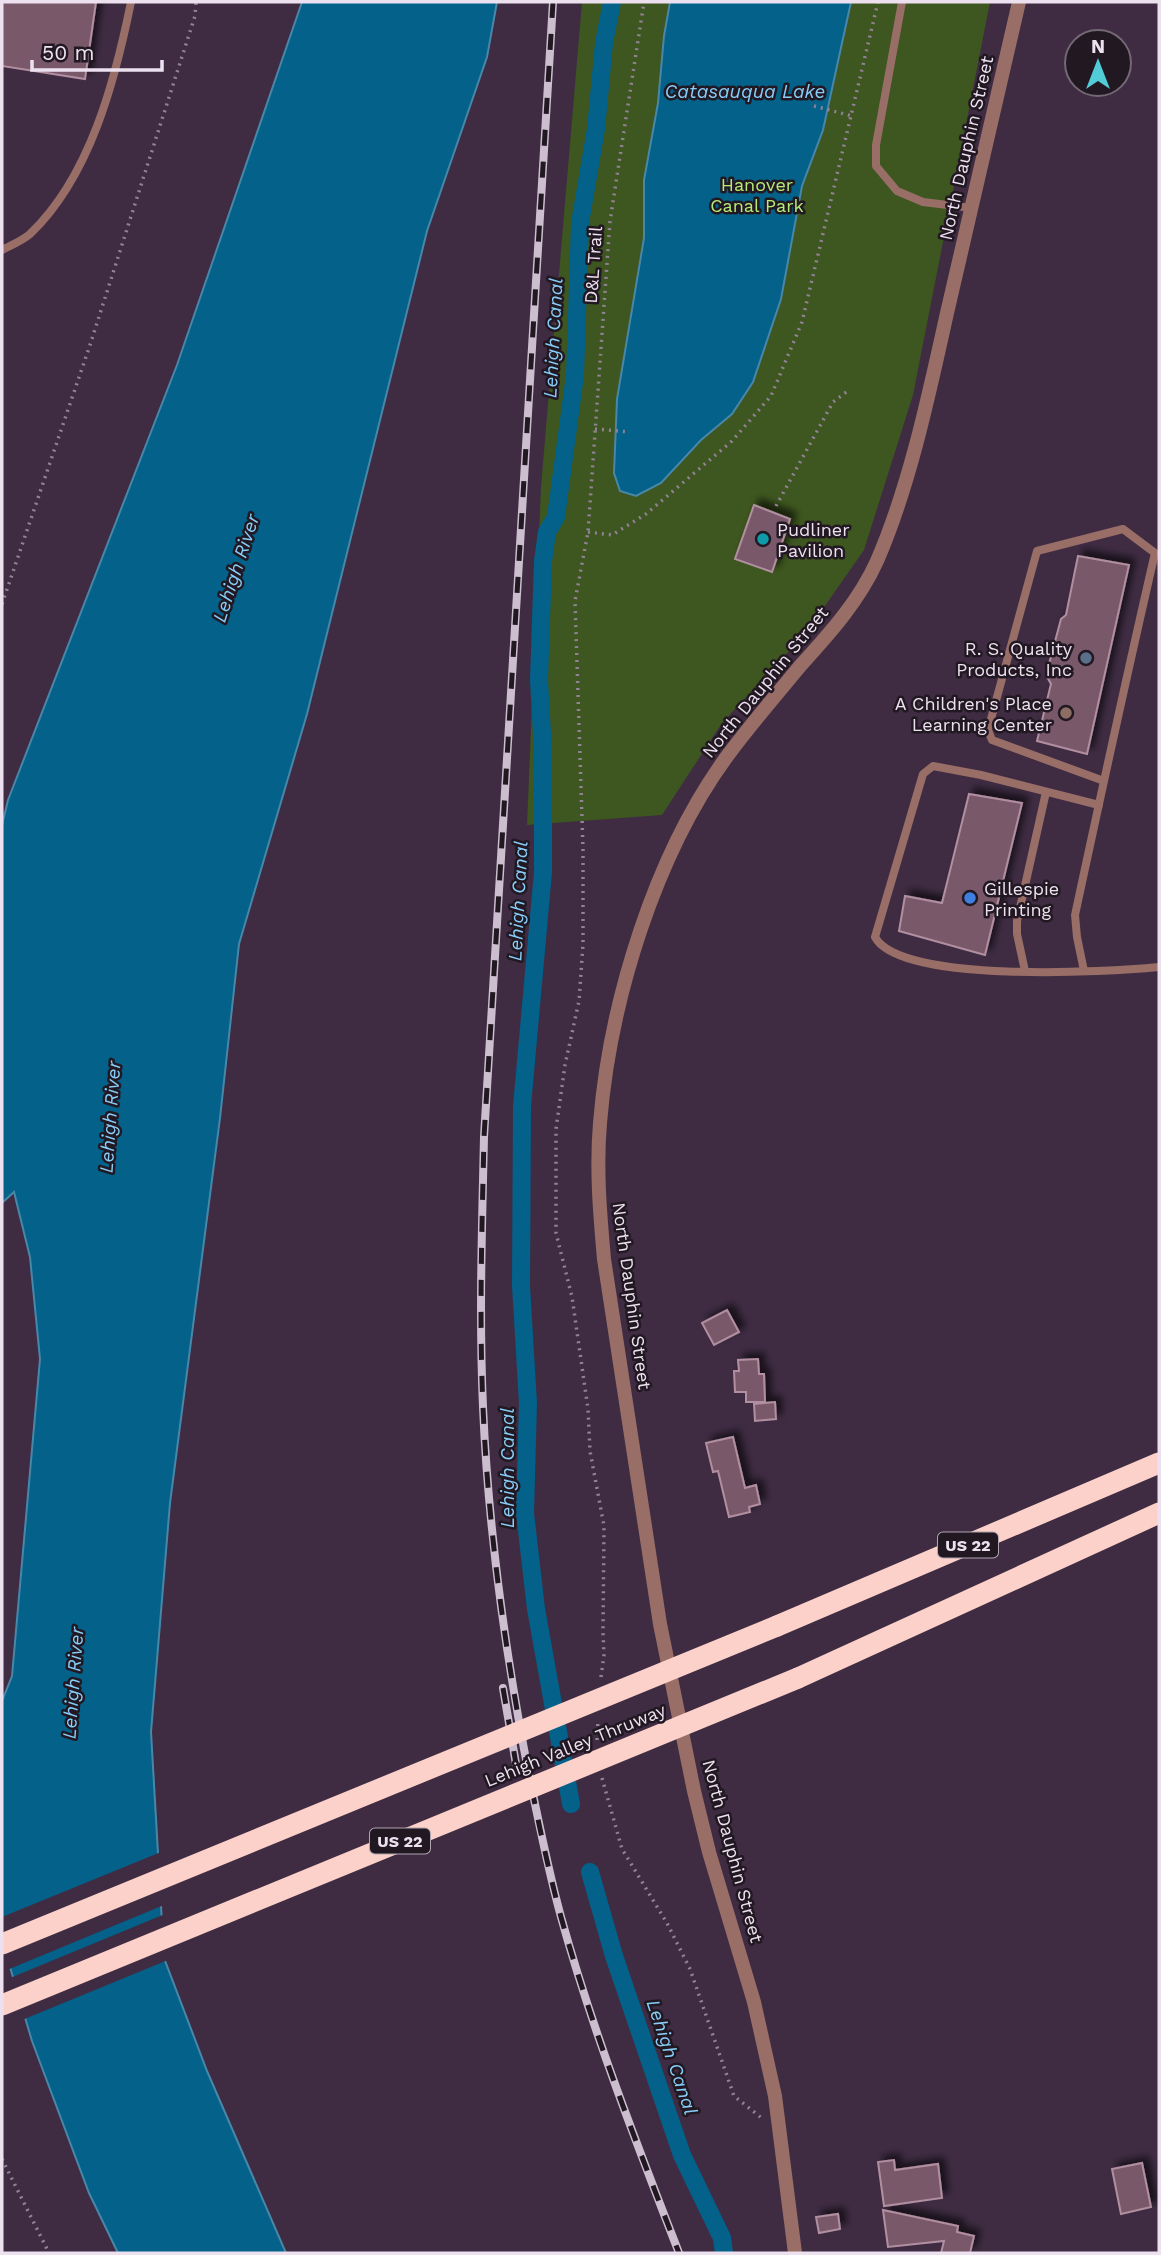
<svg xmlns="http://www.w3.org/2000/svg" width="1161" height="2255" font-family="'Work Sans',sans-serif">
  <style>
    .green { fill: #3e561f }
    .water { fill: #03618a; stroke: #4987a9; stroke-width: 2 }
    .pier { fill: #3f2c43 }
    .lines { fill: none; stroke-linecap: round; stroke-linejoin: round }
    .canal { stroke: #03618a; stroke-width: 18 }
    .building { fill: #795969; stroke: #b18fa0; stroke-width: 2; filter: url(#shadow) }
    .path { stroke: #928296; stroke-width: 3.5; stroke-dasharray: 2 5; stroke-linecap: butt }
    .service { stroke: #996e67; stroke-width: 8 }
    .tertiary { stroke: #996e67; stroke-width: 14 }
    .motorway { stroke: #fcd1c9; stroke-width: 21 }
    .rail-casing { stroke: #ccbecf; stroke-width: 8 }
    .rail { stroke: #211822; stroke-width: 5; stroke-dasharray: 16; stroke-linecap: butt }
    .motorway-bridge { stroke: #fcd1c9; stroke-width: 21 }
    .culture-dot { fill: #0f9aa8; stroke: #211822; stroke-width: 2.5 }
    .service-dot { fill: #5c6f8a; stroke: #211822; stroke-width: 2.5 }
    .education-dot { fill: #8d6e63; stroke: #211822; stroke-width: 2.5 }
    .shop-dot { fill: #3f7fe0; stroke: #211822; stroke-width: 2.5 }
    .labels { text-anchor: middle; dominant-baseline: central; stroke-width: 5; stroke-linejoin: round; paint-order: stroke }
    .shield { fill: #211822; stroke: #b0a5b2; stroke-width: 2 }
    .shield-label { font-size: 16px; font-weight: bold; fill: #ede1f0 }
    .street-label { font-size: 18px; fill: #ede1f0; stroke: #211822 }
    .park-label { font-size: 18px; fill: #b6eb78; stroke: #211822 }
    .poi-label { font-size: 18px; fill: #ede1f0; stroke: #211822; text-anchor: start }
    .water-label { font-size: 19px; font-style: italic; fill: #87cdf8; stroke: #211822 }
  </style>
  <defs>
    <filter id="shadow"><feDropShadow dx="6" dy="-6" stdDeviation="3.5" flood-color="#0009"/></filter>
  </defs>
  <rect width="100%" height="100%" fill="#3f2c43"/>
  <polygon class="green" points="582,2 990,2 913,395 864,550 806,633 722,723 662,815 527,825 541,487"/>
  <g class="water">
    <polygon points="302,2 497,2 487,57 427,231 307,714 239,944 220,1118 170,1503 151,1732 164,1958 207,2071 286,2253 118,2253 89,2193 32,2041 2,1940 2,1701 12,1676 40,1359 30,1257 14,1192 2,1203 2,825 8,800 177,365"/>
    <polygon points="670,2 851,2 823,130 802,186 781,299 753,382 732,414 701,440 661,483 636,496 620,491 614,473 617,399 644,238 644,180 658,103 664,36"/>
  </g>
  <g class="pier">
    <polygon points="161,1852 164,1905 7,1970 2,1952 2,1917"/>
    <polygon points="165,1914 168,1960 22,2020 10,1978"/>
  </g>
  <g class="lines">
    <g class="canal">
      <polyline points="571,1804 536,1609 525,1513 528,1403 521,1286 522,1106 543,872 543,752 539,680 543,561 547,532 556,517 575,375 580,223 596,129 604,43 612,2"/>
      <polyline points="590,1872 614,1956 682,2155 722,2238 724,2253"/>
    </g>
  </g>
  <g class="building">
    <polygon points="2,2 96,2 85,79 2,66"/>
    <polygon points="754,505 790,519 772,572 735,559"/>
    <polygon points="1078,556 1129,565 1087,754 1037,741 1051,684 1046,675 1061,619 1066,615"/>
    <polygon points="969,794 1022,803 985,955 899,931 905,896 942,903"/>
    <polygon points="727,1310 739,1332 714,1345 702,1323"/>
    <polygon points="758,1359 759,1374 764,1374 765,1402 746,1402 746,1392 735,1392 734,1371 739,1371 738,1360"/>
    <polygon points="775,1402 776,1419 755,1421 754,1404"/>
    <polygon points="733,1437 745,1488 756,1485 760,1504 749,1507 750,1512 729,1517 718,1471 713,1472 706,1443"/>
    <polygon points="894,2160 895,2170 938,2164 942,2198 884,2206 878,2162"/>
    <polygon points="1142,2163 1151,2207 1121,2214 1112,2169"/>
    <polygon points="883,2210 958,2226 957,2232 974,2236 970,2253 941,2253 944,2241 888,2247"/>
    <polygon points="838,2214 840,2229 819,2233 816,2217"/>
  </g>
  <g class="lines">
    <g class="path">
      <polyline points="814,106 852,116"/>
      <polyline points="595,429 630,432"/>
      <polyline points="776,506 833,402 849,390"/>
      <polyline points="588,532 612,535 646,514 732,441 771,396 802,322 878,2"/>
      <polyline points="2,604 90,345 195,16 196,2"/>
      <polyline points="601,1677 604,1655 603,1632 604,1526 590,1451 588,1409 572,1297 556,1233 556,1129 565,1065 579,1001 583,944 583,849 575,601 588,532 610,221 644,2"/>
      <polyline points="597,1740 598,1719"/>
      <polyline points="602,1778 622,1849 667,1923 690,1969 734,2096 763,2119"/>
      <polyline points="2,2159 49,2253"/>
    </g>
    <g class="service">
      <polyline points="902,2 876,145 876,166 897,191 923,202 972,208"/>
      <path d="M2 250C11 245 22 241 30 234 90 177 115 81 131 2"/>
      <path d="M1099 805 981 775 933 766 923 774 875 937C900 984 1109 972 1159 967"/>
      <polyline points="1025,971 1017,934 1017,921 1046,792"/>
      <path d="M1084 971 1077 937 1075 915C1101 794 1127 674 1155 553L1123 529 1037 551 988 730 992 740 1104 781"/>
    </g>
    <path class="tertiary" d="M795 2253 775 2096 754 2002 709 1852 694 1791 660 1624 604 1259C600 1214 596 1169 600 1123 610 1001 655 854 728 755 751 724 776 695 801 665 830 633 859 601 877 561 910 485 929 394 947 313 971 209 995 106 1019 2"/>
    <g class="motorway">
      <polyline points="777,1626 1159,1463"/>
      <polyline points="798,1678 1159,1513"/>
    </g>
    <g class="rail-casing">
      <g id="rail">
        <path d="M553 2 484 1137C482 1227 479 1317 483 1407 488 1522 503 1636 524 1749 535 1805 546 1862 561 1917 593 2032 636 2142 679 2253"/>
        <polyline points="503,1688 516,1764"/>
      </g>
    </g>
    <use href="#rail" class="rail"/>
    <g class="motorway-bridge">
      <polyline points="2,1944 777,1626"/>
      <polyline points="2,2005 798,1678"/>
    </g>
  </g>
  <circle class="culture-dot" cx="763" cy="539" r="7"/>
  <circle class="service-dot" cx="1086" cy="658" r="7"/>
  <circle class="education-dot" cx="1066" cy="713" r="7"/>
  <circle class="shop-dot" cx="970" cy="898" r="7"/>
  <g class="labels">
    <g class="shield">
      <rect x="938" y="1532.5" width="60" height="25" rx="5"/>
      <rect x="370" y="1828.5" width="60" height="25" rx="5"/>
    </g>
    <g class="shield-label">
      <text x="968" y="1545">US 22</text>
      <text x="400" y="1841">US 22</text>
    </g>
    <g class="street-label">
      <text transform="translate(966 148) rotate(-77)">North Dauphin Street</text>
      <text transform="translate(593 265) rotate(-86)">D&amp;L Trail</text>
      <text transform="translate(765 682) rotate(-51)">North Dauphin Street</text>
      <text transform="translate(632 1296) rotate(82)">North Dauphin Street</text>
      <text transform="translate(575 1745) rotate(-22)">Lehigh Valley Thruway</text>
      <text transform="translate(733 1851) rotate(75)">North Dauphin Street</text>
    </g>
    <g class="park-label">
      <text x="757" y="184">Hanover<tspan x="757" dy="21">Canal Park</tspan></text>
    </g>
    <g class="poi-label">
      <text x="777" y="529">Pudliner<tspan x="777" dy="21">Pavilion</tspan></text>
      <text x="1072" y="648" text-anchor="end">R. S. Quality<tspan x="1072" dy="21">Products, Inc</tspan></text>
      <text x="1052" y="703" text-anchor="end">A Children's Place<tspan x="1052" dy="21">Learning Center</tspan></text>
      <text x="984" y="888">Gillespie<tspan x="984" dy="21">Printing</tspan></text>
    </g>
    <g class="water-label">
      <text x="745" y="91">Catasauqua Lake</text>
      <text transform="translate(553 338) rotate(-87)">Lehigh Canal</text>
      <text transform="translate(236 568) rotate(-72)">Lehigh River</text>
      <text transform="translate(518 901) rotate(-87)">Lehigh Canal</text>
      <text transform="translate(110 1117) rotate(-86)">Lehigh River</text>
      <text transform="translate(507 1468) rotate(-90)">Lehigh Canal</text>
      <text transform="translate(73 1683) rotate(-86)">Lehigh River</text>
      <text transform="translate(672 2057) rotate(71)">Lehigh Canal</text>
    </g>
  </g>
  <rect width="1161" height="2255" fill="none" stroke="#ede1f0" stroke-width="7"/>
  <g transform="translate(1098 63)"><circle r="33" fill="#211822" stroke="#736874" stroke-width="2"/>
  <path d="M0-5L12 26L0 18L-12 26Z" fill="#52ccd6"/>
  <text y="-10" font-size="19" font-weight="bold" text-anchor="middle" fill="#ede1f0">N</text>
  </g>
  <path d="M32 60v10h130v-10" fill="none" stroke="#ede1f0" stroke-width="3.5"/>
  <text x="42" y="60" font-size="21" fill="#ede1f0" stroke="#211822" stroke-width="5" paint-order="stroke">50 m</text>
</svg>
